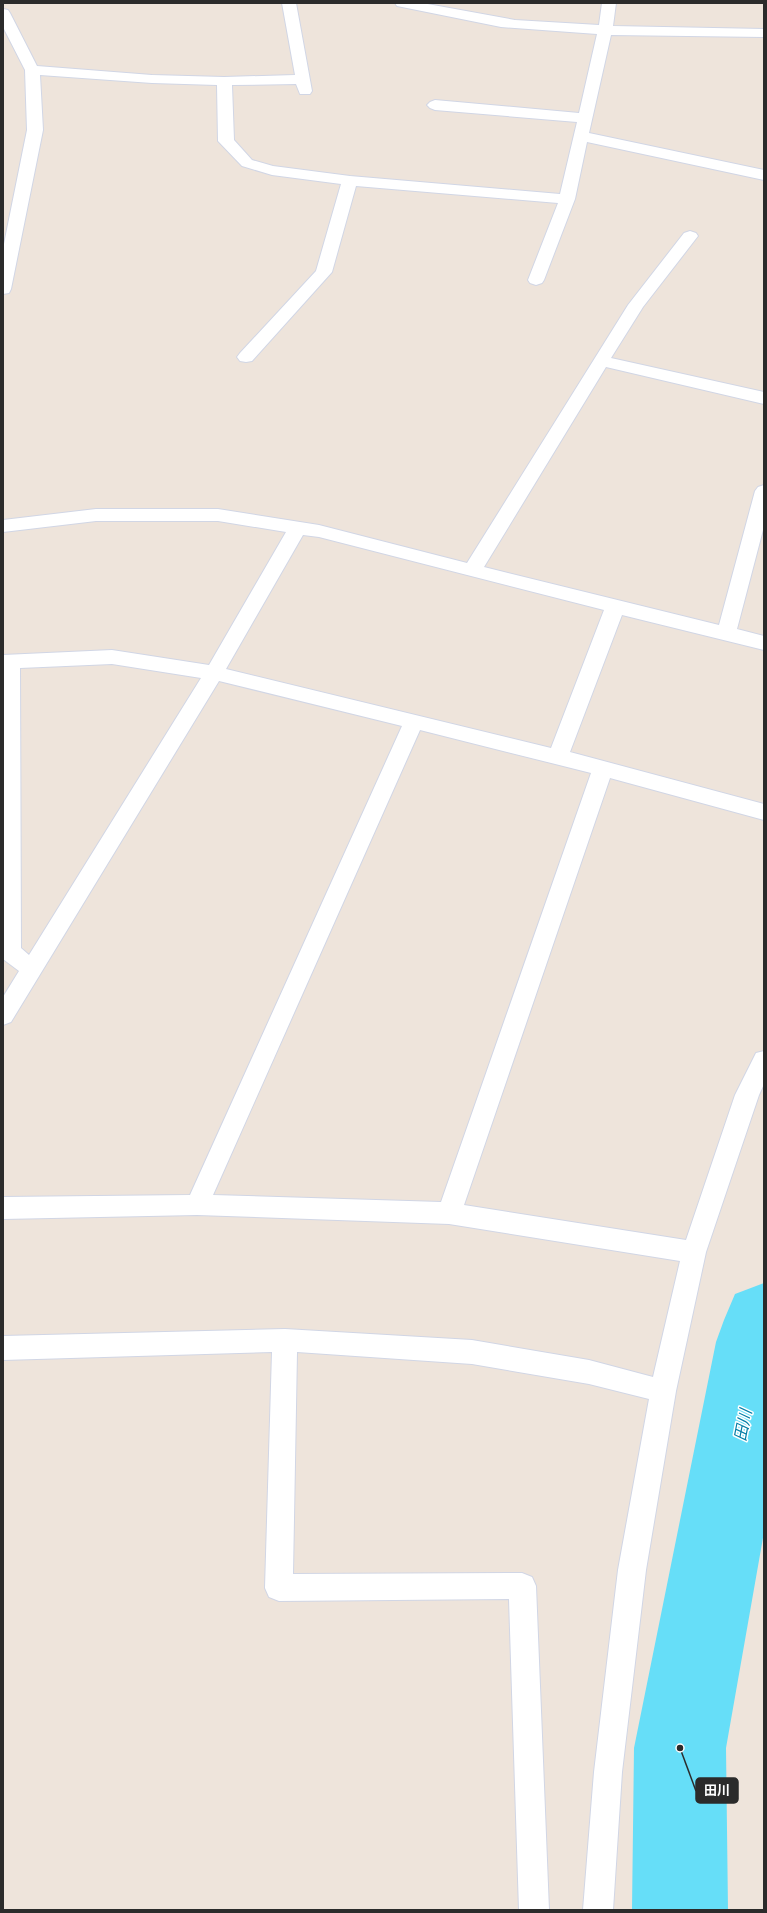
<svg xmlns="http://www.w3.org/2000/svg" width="767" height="1913" font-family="'Exo 2','Noto Sans JP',sans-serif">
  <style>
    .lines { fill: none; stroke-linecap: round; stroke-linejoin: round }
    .river { fill: #66def8; fill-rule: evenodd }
    .minor-casing { stroke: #d1d6e5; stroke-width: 2 }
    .minor { fill: #fff; fill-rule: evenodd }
    .labels { text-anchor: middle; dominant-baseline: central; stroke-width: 3; stroke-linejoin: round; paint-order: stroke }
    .near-water-label { font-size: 16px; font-style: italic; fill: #037da6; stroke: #fff }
    .leader { fill: none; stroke: #2b2b2b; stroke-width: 1.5 }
    .callout-dot { fill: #2b2b2b; stroke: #fff; stroke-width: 1.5 }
    .callout { fill: #2b2b2b; stroke: #2b2b2b; stroke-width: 1.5 }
    .callout-label { font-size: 13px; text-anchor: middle; font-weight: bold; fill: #fff }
  </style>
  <rect width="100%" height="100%" fill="#eee4db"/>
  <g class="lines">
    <polygon class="river" points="764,1283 764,1532 726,1748 728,1910 632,1910 634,1748 716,1342 724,1320 735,1294"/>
    <g class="minor-casing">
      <g id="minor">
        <polygon points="282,3 296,3 312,91 310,94 300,94 296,84 232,85 234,140 252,160 273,166 350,176 560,194 577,122 435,110 430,108 427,105 430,102 435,100 579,113 597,34 501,27 402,7 397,6 395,3 422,3 515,20 599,25 602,3 616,3 613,26 764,29 764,37 611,35 589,133 764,170 764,180 587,142 575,199 544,280 542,283 536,285 530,283 528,280 558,203 356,186 332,272 252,361 246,362 240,361 237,357 240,353 316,271 341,184 272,175 242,166 218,141 217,85 152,83 40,75 43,130 11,289 9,293 3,294 3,249 27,130 25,70 3,27 3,9 8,10 10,13 37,66 152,75 224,77 295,75"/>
        <path d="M690 231 696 233 698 236 643 307 611 358 764 392V404L606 367 484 567 719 625 755 491 758 487 764 485V526L737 629 764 636V650L622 615 570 752 764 804V820L610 778 464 1205 686 1240 735 1095 756 1053 764 1051V1084L759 1095 706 1252 676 1391 646 1570 622 1772 613 1910H583L594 1772 618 1570 649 1399 589 1384 472 1364 297 1352 293 1574 522 1573 532 1577 536 1586 549 1910H519L509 1599 279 1601 269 1597 265 1588 272 1352 3 1360V1336L285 1329 472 1340 589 1360 653 1377 680 1261 449 1224 197 1215 3 1219V1197L190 1195 402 726 219 681 11 1022 3 1025V997L19 971 3 959V655L112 650 209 665 286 532 218 521H96L3 532V520L96 509H218L319 525 467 563 628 305 684 233ZM303 535 319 537 604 610 551 748 226 669ZM112 664 201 678 29 955 21 948 20 668ZM420 730 591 773 441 1202 213 1195Z"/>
      </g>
    </g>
    <use href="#minor" class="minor"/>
  </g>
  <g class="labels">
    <g class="near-water-label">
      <text transform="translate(742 1425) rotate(-79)">田川</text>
    </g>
  </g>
  <path class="leader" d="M680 1748L696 1791"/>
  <circle class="callout-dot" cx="680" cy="1748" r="4"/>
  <rect class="callout" x="696" y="1778" width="42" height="25" rx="4"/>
  <g class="callout-label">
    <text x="717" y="1795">田川</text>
  </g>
  <rect width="767" height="1913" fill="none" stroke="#2b2b2b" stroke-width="8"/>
</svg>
